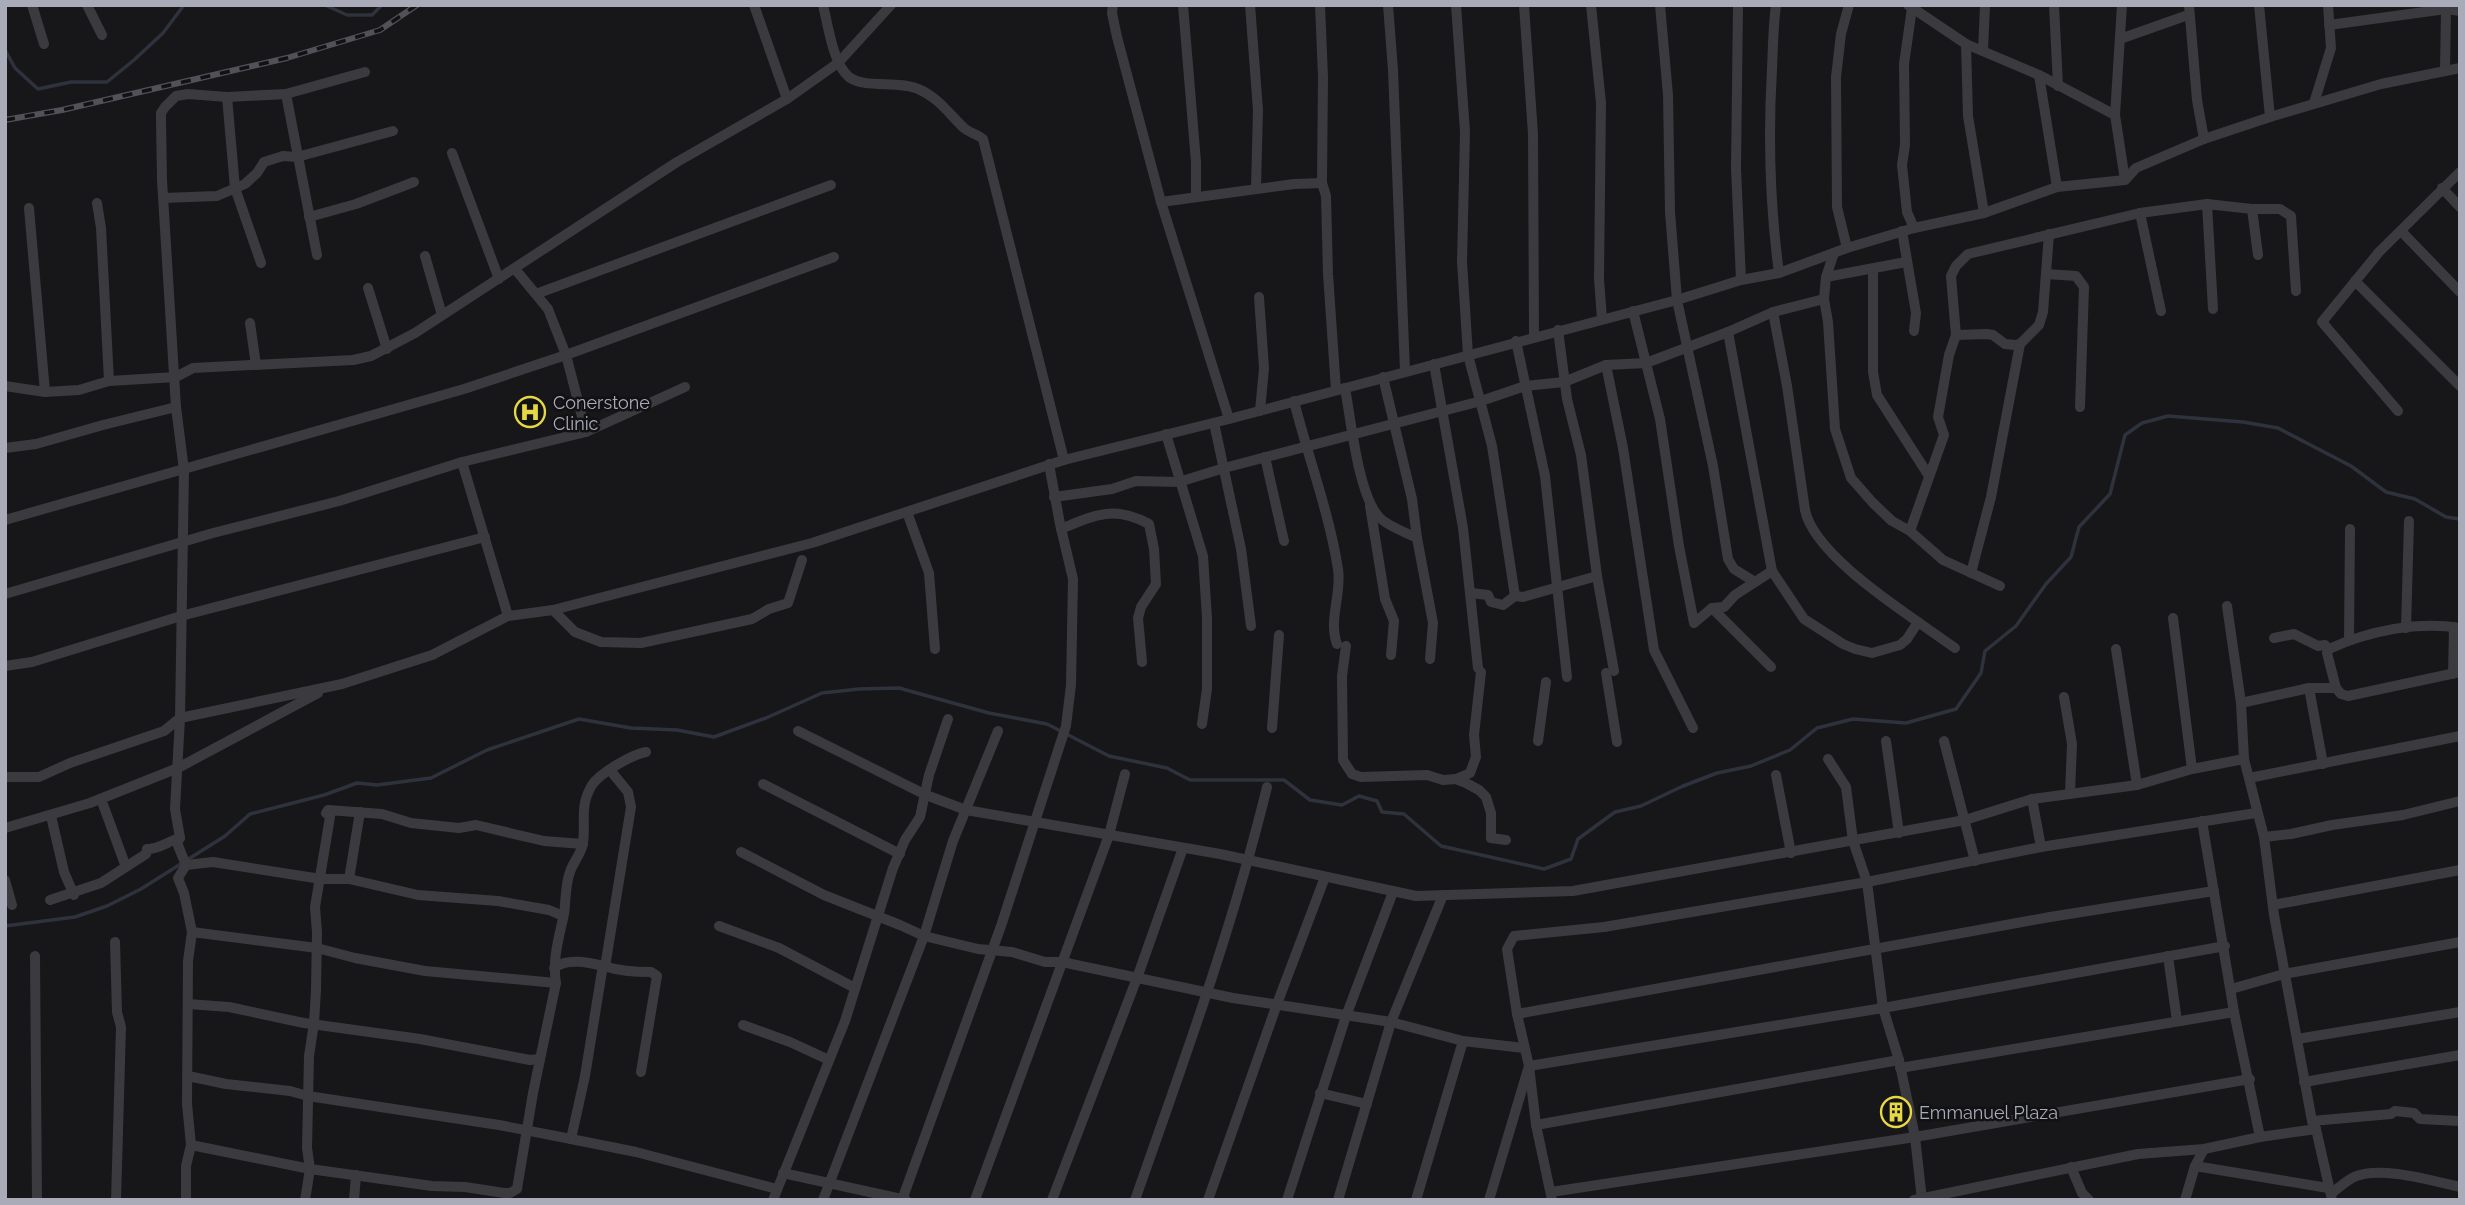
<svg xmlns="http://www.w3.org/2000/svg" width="2465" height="1205" font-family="Raleway,sans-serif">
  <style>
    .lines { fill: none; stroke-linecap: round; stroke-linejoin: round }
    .stream { stroke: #2e323c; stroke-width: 3.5 }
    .street { stroke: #3b3a3f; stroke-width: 10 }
    .rail-casing { stroke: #515158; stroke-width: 6 }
    .rail { stroke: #121214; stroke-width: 3.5; stroke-dasharray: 10; stroke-linecap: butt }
    .labels { text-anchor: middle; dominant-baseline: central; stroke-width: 5; stroke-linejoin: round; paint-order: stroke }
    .poi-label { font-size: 18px; fill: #aaabb8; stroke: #121214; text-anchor: start }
  </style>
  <rect width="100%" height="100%" fill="#171719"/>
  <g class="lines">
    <g class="stream">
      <polyline points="325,5 347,15 372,15 382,5"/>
      <polyline points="5,50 15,68 38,89 71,82 107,82 134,60 163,33 184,5"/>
      <polyline points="5,926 75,917 107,906 141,889 225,836 250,814 324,795 357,783 377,785 431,778 487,750 579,719 631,728 677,730 714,737 766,718 822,693 859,689 899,688 989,713 1047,724 1109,756 1167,768 1190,780 1284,780 1310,800 1342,805 1359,796 1377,801 1382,812 1404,814 1441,846 1544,869 1571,859 1578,839 1615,812 1641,806 1683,786 1717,773 1751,766 1790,750 1817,728 1853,719 1906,723 1956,709 1981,673 1985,651 2016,626 2046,584 2071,557 2079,527 2110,494 2125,435 2142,423 2168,416 2243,422 2278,428 2351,466 2386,492 2415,499 2446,517 2460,519"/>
    </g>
    <g class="street">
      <polyline points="32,5 44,44"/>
      <polyline points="87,5 102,35"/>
      <polyline points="754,5 787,99"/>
      <path d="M823 5C828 25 833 64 849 77 864 89 899 80 918 89 938 97 949 114 964 128 970 133 977 134 983 139L1064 460"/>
      <polyline points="1113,5 1112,13 1117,37 1161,202 1294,184 1322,183"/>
      <polyline points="1183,5 1196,162 1196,197"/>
      <polyline points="1250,5 1258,110 1256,188"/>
      <polyline points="1320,5 1323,77 1322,183 1326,196 1328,274 1336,390"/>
      <polyline points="1388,5 1393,70 1405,371"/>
      <polyline points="1456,5 1465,132 1462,262 1468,355 1492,446 1515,596"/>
      <polyline points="1524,5 1533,134 1534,336"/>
      <polyline points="1591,5 1601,103 1599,279 1602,319"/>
      <polyline points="1660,5 1668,95 1670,212 1677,300 1713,466 1728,559 1734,569 1755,582"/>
      <polyline points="1738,5 1736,168 1741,280"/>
      <path d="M1776 5C1773 27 1773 48 1772 69 1768 137 1770 206 1779 273"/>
      <polyline points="1908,5 1966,44 2039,75 2115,115 2125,180"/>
      <polyline points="2054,5 2058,86"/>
      <polyline points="2189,5 2197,100 2204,139"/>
      <polyline points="2259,5 2270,117"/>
      <polyline points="1912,8 1904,64 1905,145 1902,165 1907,212 1914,228"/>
      <polyline points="2329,25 2446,9 2460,11"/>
      <polyline points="2120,39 2188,15"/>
      <polyline points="1966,44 1968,116 1984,213"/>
      <polyline points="1983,51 1985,5"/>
      <polyline points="2445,71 2446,9"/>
      <polyline points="2039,75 2057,187"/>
      <polyline points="286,94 317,255"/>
      <polyline points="227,97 235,188 261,263"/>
      <polyline points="2314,103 2331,48 2328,5"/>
      <polyline points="2115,115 2122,5"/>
      <polyline points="452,153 499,279"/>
      <polyline points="2442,188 2460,207"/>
      <polyline points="163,198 217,196 245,184 257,173 264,162 283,156 297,157 393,131"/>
      <polyline points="1161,202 1229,419"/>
      <polyline points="97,203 101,228 109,381"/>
      <polyline points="2207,204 2213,309"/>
      <polyline points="29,208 45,392"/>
      <polyline points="2252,209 2258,255"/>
      <polyline points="2140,213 2161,311"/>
      <polyline points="309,217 356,204 414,182"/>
      <polyline points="1902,231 1916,313 1914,331"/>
      <polyline points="2401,231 2460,292"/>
      <polyline points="1847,248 1837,207 1836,77 1841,34 1849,5"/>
      <polyline points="425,256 442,315"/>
      <polyline points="515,269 548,309 566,355 586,432"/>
      <polyline points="1873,269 1873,372 1877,395 1929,476"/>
      <polyline points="2046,274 2076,276 2084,287 2080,407"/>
      <polyline points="1826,277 1906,262"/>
      <polyline points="2355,281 2460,386"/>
      <polyline points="368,288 387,349"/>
      <polyline points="536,294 831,185"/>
      <polyline points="1259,297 1264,368 1260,411"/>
      <polyline points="1824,299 1826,277 1834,253"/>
      <polyline points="1633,311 1660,419 1679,546 1694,623 1712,608 1724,607 1735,595 1772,571 1804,619 1843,644 1855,649 1872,653 1900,645 1907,639 1918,622 1955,648"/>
      <path d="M1773 312 1787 386 1805 510C1813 550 1885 599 1918 622"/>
      <polyline points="250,323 256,365"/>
      <polyline points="1558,330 1567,399 1581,455 1597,576 1614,671"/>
      <polyline points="1728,332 1772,571"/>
      <polyline points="1956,335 1987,334 1993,335 2005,344 2015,345 2020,344 2039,325 2043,312 2049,234"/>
      <polyline points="1516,341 1545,476 1567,677"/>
      <polyline points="1434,364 1463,528 1478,668"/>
      <polyline points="1383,377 1412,499 1417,538"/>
      <polyline points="5,386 45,392 79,390 109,381 176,377 193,368 353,360 371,356 415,333 677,162 787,99 838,63 891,5"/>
      <path d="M1345 388C1351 420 1358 494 1379 517 1387 526 1405 532 1417 538L1433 623 1430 659"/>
      <path d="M1294 401C1308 457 1329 512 1338 569 1342 594 1328 620 1337 644"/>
      <polyline points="2398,411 2322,322 2379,252 2460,172"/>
      <polyline points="1214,423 1241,549 1251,626"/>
      <polyline points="1166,434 1203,556 1207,618 1207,689 1202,724"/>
      <polyline points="5,448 36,444 103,425 176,407"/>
      <polyline points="1265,457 1284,541"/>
      <polyline points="462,462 508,616"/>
      <polyline points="1054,497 1112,489 1136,481 1179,482 1224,468 1481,401 1525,386 1564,382 1606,365"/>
      <polyline points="1370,506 1385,599 1394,621 1391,655"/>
      <polyline points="907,512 929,573 935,649"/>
      <polyline points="5,520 464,389 566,355 834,257"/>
      <path d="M1061 529C1094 515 1114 505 1149 524L1154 549 1156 584 1141 607 1138 618 1142 662"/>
      <polyline points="1910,531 1944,435 1938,417 1949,355 1956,335 1951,276 1956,266 1968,254 2140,213 2207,204 2252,209 2280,209 2291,216 2296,291"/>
      <polyline points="1971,573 1991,497 2020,344"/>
      <polyline points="1471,593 1488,595 1491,602 1503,605 1515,596 1523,597 1597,576"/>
      <polyline points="5,594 213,533 339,501 462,462 586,432 685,387"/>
      <polyline points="2227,606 2241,703 2244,759 2264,837 2274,915 2312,1121 2316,1129 2332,1200"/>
      <polyline points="1712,608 1771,667"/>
      <polyline points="553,610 575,632 601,642 641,643 752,619 769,609 788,603 802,560"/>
      <polyline points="2173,618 2192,769"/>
      <polyline points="2406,628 2409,521"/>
      <path d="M2274 638 2294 634 2318 646 2325 645 2329 649C2368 631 2417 621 2460 628"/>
      <polyline points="2349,640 2350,529"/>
      <polyline points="1346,646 1342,676 1343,760 1352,774 1361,777 1427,775 1443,780 1456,779 1466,783 1479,790 1486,797 1491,813 1491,838 1506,840"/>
      <polyline points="2116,649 2137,785"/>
      <polyline points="5,666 32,662 181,616 485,537"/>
      <polyline points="1606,673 1617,742"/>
      <polyline points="2453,674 2454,627"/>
      <polyline points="2309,688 2323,764"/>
      <polyline points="2336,688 2341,694 2348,696 2460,672"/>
      <polyline points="2064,697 2072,744 2070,794"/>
      <polyline points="2241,703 2309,688 2336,688 2327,653 2329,649"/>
      <polyline points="1272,728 1279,635"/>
      <polyline points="1693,728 1654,650 1623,448 1606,365 1646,363 1728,332 1773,312 1824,299 1828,322 1835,429 1851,478 1873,503 1892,521 1910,531 1943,560 2000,586"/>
      <polyline points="798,731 926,795 966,810 1220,854 1416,896 1573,891 1965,820 2032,799 2137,785 2192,769 2244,759"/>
      <polyline points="1538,741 1546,682"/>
      <polyline points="1886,741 1899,833"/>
      <polyline points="1944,741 1975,861"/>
      <polyline points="1828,759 1846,787 1853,841 1867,882 1883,1008 1899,1060 1915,1137 1922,1200"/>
      <polyline points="1776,775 1791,853"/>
      <polyline points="5,777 39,777 70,763 164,731 180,718 342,684 432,655 508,616 553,610 812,543 1064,460 1229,419 1677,300 1741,280 1779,273 1847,248 1914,228 1984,213 2057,187 2125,180 2136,168 2204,139 2270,117 2381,84 2460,68"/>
      <polyline points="2249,778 2460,736"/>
      <polyline points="1456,779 1470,773 1476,757 1474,735 1481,672"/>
      <polyline points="763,784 900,854"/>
      <polyline points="101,799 126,867"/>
      <polyline points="2032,799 2041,847"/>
      <polyline points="51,816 64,872 74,895"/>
      <polyline points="2202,821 2234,1012 2260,1137"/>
      <polyline points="5,828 90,803 178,768 318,693"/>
      <polyline points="2264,837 2291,834 2332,825 2403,815 2460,801"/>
      <polyline points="741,852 824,895 900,925 924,936 978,949 1012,952 1045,962 1062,962 1233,998 1391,1022 1463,1041 1524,1048"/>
      <polyline points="186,865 213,862 321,879 349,879 418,895 498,901 549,910 563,916"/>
      <polyline points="349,879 360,812"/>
      <polyline points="5,880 12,905"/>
      <path d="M50 900 101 883 146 854 147 849C160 849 168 841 180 838"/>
      <polyline points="2273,905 2460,870"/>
      <polyline points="719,926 779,948 855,988"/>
      <polyline points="192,932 317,948 355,958 425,971 556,983"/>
      <polyline points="115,942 117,1012 121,1027 116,1200"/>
      <polyline points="35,956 37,1200"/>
      <polyline points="2168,956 2177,1021"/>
      <polyline points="603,965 585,1076 571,1139 636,1152 777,1189"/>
      <polyline points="605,967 631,807 628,792 610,770"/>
      <path d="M554 968C568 957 591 963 607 967 620 971 637 972 651 972L657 976 641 1072"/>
      <polyline points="2231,989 2284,974 2460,942"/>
      <polyline points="188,1004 229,1007 304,1023 420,1039 530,1060 540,1059"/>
      <polyline points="1517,1014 2050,917 2214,891"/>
      <polyline points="743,1025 790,1042 829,1060"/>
      <polyline points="2297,1039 2460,1012"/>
      <polyline points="1900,1068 2234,1012"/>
      <polyline points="188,1076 226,1084 290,1091 308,1096 499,1125 571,1139"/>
      <polyline points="2304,1082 2460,1055"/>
      <polyline points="1320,1093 1367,1104"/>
      <polyline points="2312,1121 2391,1114 2395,1111 2414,1113 2420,1119 2460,1121"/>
      <polyline points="1536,1125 1899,1060"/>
      <path d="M191 1145 310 1169 432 1186 465 1187 504 1193H510L517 1189 533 1093 556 983C552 959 559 938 564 914 566 901 565 885 570 872 573 862 582 853 583 843 586 821 579 807 592 785 600 773 631 755 646 752"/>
      <polyline points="2195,1166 2328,1188"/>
      <polyline points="2071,1167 2082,1193 2089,1200"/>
      <polyline points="783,1173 906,1200"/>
      <polyline points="1551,1192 1915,1137 2250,1079"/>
      <path d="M2331 1194C2338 1188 2346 1181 2354 1177 2379 1165 2433 1181 2460 1187"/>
      <polyline points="186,1200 186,1166 191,1145 187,1104 188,961 192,932 184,893 178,878 186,865 177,843 180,838 175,809 180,718 184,470 176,407 162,180 161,121 161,113 165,107 176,96 188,94 227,97 286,94 365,72"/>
      <polyline points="305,1200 310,1169 307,1148 309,1056 314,1023 316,990 317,932 315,907 330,817 326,813 328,810 382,814 411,823 459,828 476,825 544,841 583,844"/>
      <polyline points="354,1200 356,1175"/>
      <polyline points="773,1200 845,1021 893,868 905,840 920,817 929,775 948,719"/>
      <polyline points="823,1200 924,936 953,841 998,731"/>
      <polyline points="902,1200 1001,926 1066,726 1071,685 1073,579 1060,524 1049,464"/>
      <polyline points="975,1200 1109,835 1125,774"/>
      <polyline points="1052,1200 1137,978 1183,848"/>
      <path d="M1135 1200C1183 1063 1233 927 1267 787"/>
      <polyline points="1208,1200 1277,1004 1325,877"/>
      <polyline points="1287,1200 1346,1016 1393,892"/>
      <polyline points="1338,1200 1391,1022 1443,895"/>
      <polyline points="1416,1200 1463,1041"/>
      <polyline points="1489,1200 1529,1066 1883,1008 2225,946"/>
      <polyline points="1552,1200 1536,1125 1529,1066 1517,1014 1507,949 1514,936 1604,927 1867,882 2041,847 2256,813"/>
      <polyline points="1914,1200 2138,1154 2204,1149 2260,1137 2316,1129"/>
      <polyline points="2185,1200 2195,1166 2204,1149"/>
    </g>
    <g class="rail-casing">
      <polyline id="rail" points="5,120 62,110 287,58 380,30 417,5"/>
    </g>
    <use href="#rail" class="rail"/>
  </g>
  <defs>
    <g id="hospital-ring" transform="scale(1.575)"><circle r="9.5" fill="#121214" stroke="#e5d843" stroke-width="1.5"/><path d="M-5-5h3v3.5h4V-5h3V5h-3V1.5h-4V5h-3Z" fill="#e5d843"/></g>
    <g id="building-ring" transform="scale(1.575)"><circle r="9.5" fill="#121214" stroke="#e5d843" stroke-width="1.5"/><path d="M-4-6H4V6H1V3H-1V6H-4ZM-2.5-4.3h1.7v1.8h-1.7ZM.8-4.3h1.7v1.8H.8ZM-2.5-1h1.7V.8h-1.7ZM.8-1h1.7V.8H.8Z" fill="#e5d843"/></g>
  </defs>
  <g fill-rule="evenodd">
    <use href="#hospital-ring" x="530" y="412"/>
    <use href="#building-ring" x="1896" y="1112"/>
  </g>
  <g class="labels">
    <g class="poi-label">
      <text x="553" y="402">Conerstone<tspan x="553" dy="21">Clinic</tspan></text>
      <text x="1919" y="1112">Emmanuel Plaza</text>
    </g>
  </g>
  <rect width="2465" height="1205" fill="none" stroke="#aaabb8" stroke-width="14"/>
</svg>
